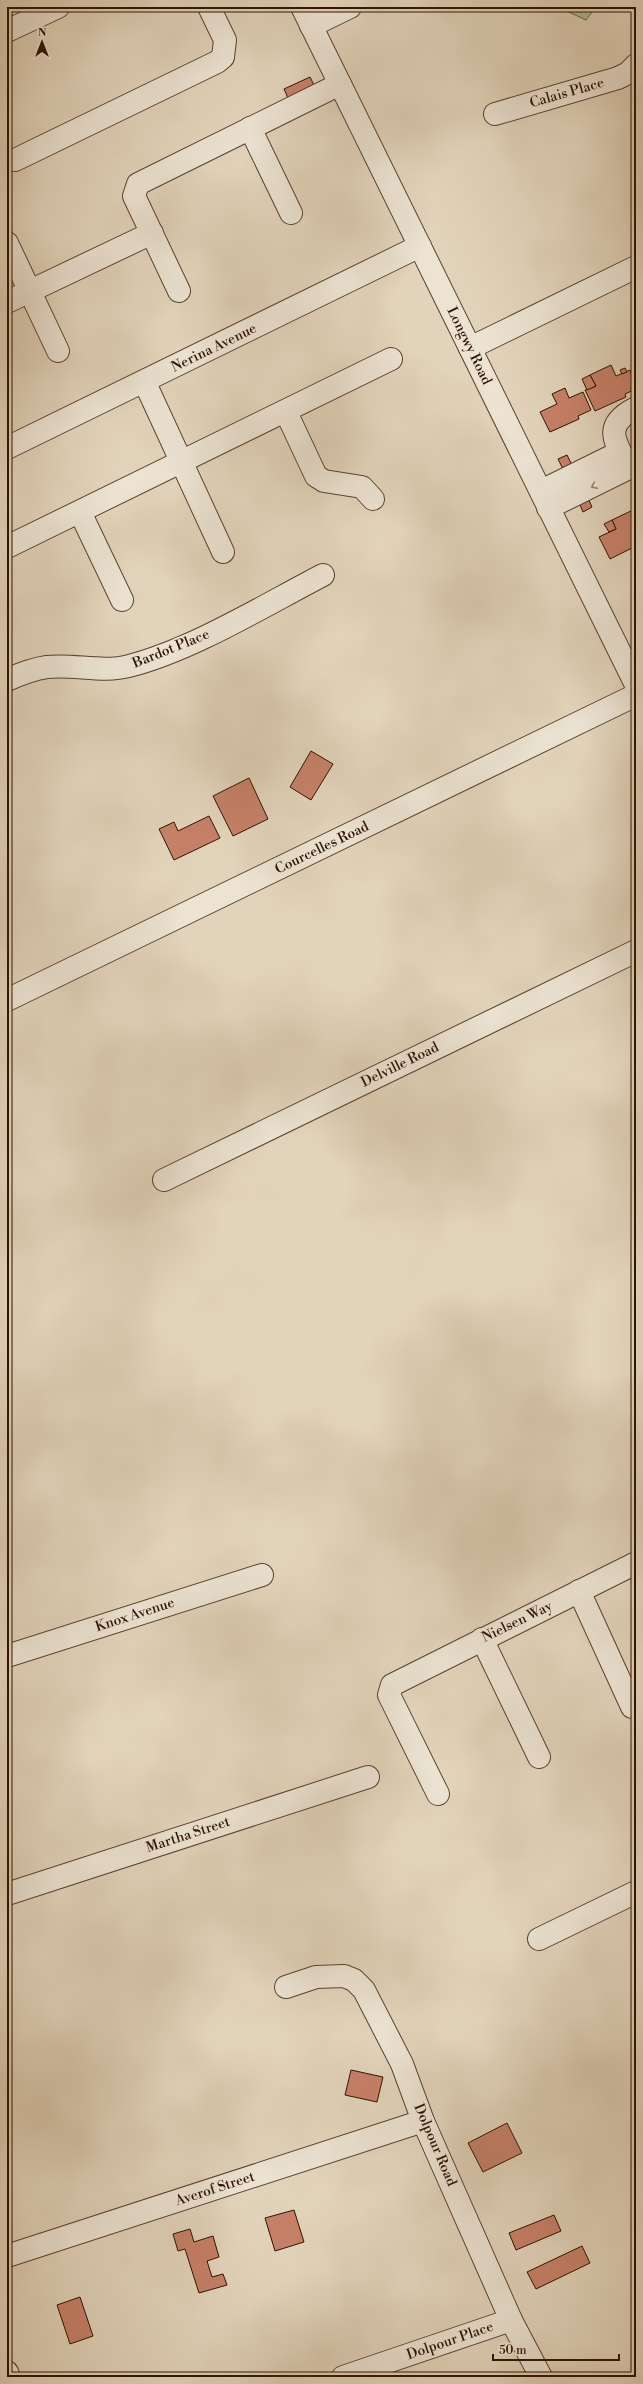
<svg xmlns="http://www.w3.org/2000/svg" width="643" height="2384" font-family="'Libre Bodoni',serif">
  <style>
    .green { fill: #aebe94; stroke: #6e684a }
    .building { fill: #c78169; stroke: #2e1200 }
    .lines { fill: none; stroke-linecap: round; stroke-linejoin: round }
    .minor-casing { stroke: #5b422f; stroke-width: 24 }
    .minor { stroke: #ece3d3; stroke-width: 22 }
    .oneway { stroke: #968574 }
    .labels { text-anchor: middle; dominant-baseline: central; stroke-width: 3.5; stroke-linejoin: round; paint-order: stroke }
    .street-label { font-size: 14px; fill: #2e1200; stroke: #ece3d3 }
  </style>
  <rect width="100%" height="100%" fill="#e2d4bb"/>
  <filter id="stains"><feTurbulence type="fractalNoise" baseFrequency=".005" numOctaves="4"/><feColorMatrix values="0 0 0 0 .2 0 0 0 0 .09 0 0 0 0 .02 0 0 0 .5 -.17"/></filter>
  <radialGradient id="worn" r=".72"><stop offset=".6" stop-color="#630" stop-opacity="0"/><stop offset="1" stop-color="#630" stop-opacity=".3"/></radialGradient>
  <polygon class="green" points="558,7 596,7 586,20"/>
  <g class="building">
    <polygon points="310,77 314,85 288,98 284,89"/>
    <polygon points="611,365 616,376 630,370 636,389 625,394 626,397 595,411 585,390 596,386 590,375"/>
    <polygon points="625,368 627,372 622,374 620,370"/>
    <polygon points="590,375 596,386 587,390 582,379"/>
    <polygon points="565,388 569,398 583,392 591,410 578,416 579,419 550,432 540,412 557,404 552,394"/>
    <polygon points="567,455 574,469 565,473 558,459"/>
    <polygon points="586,494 592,507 583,512 577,498"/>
    <polygon points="633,510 636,516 636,546 610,559 599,537 616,529 612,520"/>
    <polygon points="612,520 616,529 609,532 604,524"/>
    <polygon points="636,561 636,567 635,568 632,563"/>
    <polygon points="311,751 333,764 311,800 290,787"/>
    <polygon points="249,778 268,819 233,836 213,796"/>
    <polygon points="209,816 220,838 174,860 159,829 174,822 178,831"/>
    <polygon points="351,2070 383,2077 377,2102 345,2095"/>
    <polygon points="507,2123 522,2153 483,2172 468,2143"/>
    <polygon points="294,2210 304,2242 275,2251 265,2218"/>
    <polygon points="554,2215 561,2231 516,2250 509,2233"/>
    <polygon points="190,2229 194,2242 213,2236 219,2257 207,2261 212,2277 223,2274 227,2285 199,2293 185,2249 178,2251 173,2234"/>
    <polygon points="582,2246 590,2263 536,2289 527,2272"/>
    <polygon points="80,2297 93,2336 70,2344 57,2305"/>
  </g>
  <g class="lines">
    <g class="minor-casing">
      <g id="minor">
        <polyline points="302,7 636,685"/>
        <polyline points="311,26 350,7"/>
        <polyline points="7,31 58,7"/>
        <polyline points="495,114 618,78 628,73 636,65"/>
        <polyline points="250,128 291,213"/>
        <polyline points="15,160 217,62 223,57 225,40 209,7"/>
        <polyline points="7,243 58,351"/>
        <polyline points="179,291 134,196 138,184 340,84"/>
        <polyline points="7,302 152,233"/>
        <polyline points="470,348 636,267"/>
        <polyline points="145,383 223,552"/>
        <polyline points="286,412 316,476 324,481 362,487 373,499"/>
        <polyline points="7,448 420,246"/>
        <path d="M627 465C613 439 604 424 636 408"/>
        <polyline points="541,491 620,452"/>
        <polyline points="548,508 629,468"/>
        <polyline points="80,512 122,600"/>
        <polyline points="7,547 391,359"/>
        <path d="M7 680C20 674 33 669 47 667 74 664 103 673 129 666 192 650 265 605 323 575"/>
        <polyline points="7,1000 636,695"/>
        <polyline points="164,1180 636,951"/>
        <polyline points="579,1591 632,1707"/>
        <polyline points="482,1639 539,1757"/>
        <polyline points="7,1656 262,1575"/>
        <polyline points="438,1794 389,1695 392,1685 636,1563"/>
        <polyline points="7,1894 368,1777"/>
        <polyline points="539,1939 636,1892"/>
        <polyline points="286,1987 316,1977 344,1976 354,1980 364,1990 402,2064 423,2121 511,2320 541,2377"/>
        <polyline points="7,2256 423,2121"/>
        <polyline points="7,2372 9,2377"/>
        <polyline points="343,2377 511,2320"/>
      </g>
    </g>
    <use href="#minor" class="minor"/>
  </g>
  <defs><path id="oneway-chevron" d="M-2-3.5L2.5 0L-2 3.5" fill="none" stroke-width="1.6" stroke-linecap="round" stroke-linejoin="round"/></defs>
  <use class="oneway" href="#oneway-chevron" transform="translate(594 486) rotate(154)"/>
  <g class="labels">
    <g class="street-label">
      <text transform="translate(567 93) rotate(-16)">Calais Place</text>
      <text transform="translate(469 346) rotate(64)">Longwy Road</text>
      <text transform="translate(214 348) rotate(-26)">Nerina Avenue</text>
      <text transform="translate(171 649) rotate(-22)">Bardot Place</text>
      <text transform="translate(322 848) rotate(-26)">Courcelles Road</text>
      <text transform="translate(400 1065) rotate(-26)">Delville Road</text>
      <text transform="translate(135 1615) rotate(-18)">Knox Avenue</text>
      <text transform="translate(517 1622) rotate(-26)">Nielsen Way</text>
      <text transform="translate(188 1835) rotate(-18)">Martha Street</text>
      <text transform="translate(435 2145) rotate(67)">Dolpour Road</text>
      <text transform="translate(215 2189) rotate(-18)">Averof Street</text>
      <text transform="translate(450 2341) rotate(-19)">Dolpour Place</text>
    </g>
  </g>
  <rect width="643" height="2384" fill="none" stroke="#e2d4bb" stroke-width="24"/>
  <rect x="8" y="8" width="627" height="2368" fill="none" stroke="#2e1200" stroke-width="2"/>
  <rect x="12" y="12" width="619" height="2360" fill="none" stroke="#2e1200"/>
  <g transform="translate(42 42)" stroke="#ece3d3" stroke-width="3" paint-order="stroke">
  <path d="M0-3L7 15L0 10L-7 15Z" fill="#2e1200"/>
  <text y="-6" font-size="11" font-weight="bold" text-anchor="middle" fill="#2e1200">N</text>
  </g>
  <path d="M493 2354v6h126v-6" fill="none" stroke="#2e1200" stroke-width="2"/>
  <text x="499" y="2354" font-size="12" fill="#2e1200" stroke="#ece3d3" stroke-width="3" paint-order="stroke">50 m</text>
  <rect width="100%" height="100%" filter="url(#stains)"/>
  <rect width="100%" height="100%" fill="url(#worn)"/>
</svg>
